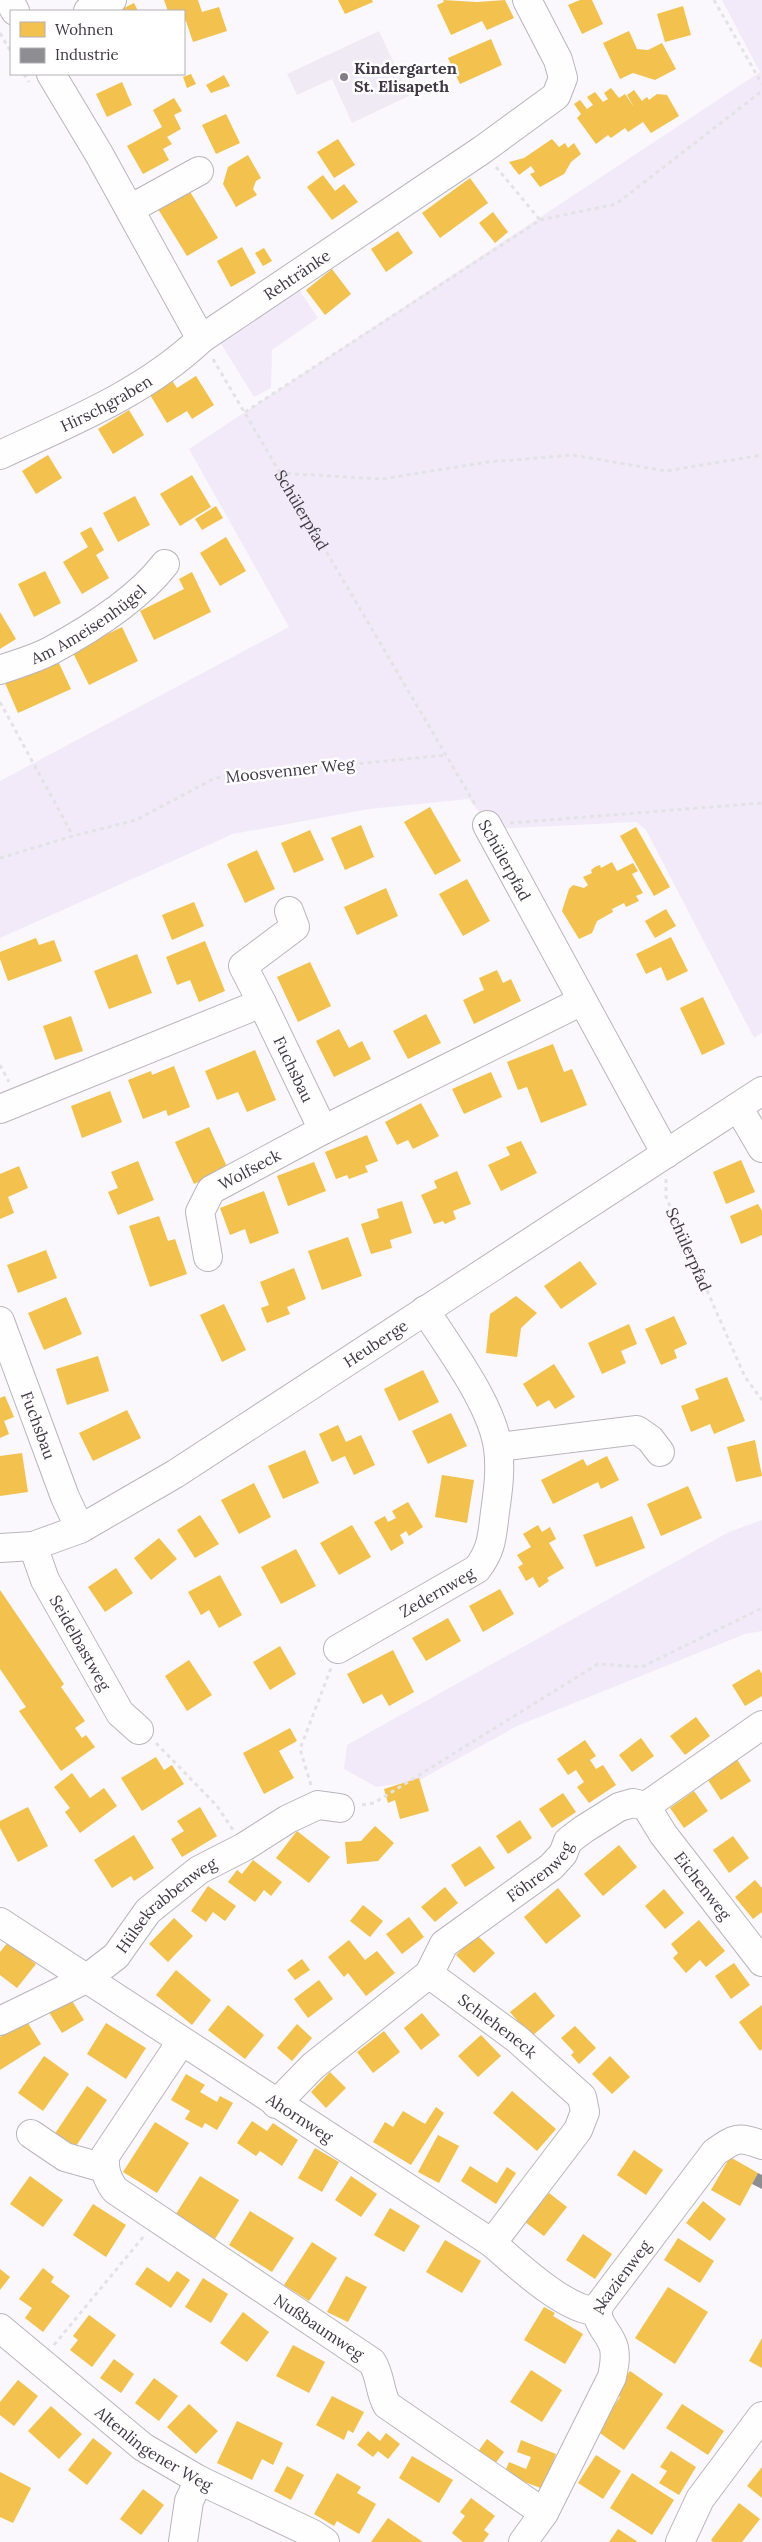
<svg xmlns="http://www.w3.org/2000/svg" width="762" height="2542" font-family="Lora,serif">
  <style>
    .built { fill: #f0eaf4 }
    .green { fill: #f3eaf9 }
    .homes { fill: #f2c14e }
    .industry { fill: #8d8d92 }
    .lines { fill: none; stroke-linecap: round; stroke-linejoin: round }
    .minor-casing { stroke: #b9b5bc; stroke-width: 30 }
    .path { stroke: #e3e2e4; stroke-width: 3; stroke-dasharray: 4 4; stroke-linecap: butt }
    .minor { stroke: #fefeff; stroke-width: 28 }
    .poi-dot { fill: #817c85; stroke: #fff; stroke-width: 2 }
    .labels { text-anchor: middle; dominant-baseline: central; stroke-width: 5; stroke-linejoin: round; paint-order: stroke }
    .poi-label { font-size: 16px; font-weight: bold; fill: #403945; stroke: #fff; text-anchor: start }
    .street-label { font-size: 16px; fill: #403945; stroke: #fff }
  </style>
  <rect width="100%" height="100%" fill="#faf8fc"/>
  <polygon class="built" points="379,31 409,96 352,123 332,79 297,95 287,74"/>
  <g class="green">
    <polygon points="722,0 762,0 762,1033 754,1038 646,830 636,822 492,829 469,799 369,809 233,834 0,938 0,781 289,627 189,449 760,72"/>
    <polygon points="297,287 318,318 272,350 271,388 254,397 220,342"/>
    <polygon points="762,1520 762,1631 745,1634 517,1726 418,1781 376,1787 344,1769 347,1745 729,1532"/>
  </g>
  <g class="homes">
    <polygon points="164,0 198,0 202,12 219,7 227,31 193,42 186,21 184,22 184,11 168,11"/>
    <polygon points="338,0 372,0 373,2 345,14"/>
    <polygon points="443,0 477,2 505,0 514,18 487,30 482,21 451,35 437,5 444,2"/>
    <polygon points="580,0 592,0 603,24 582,34 568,5"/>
    <polygon points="134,3 138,11 118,11"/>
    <polygon points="683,6 691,35 665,42 657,14"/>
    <polygon points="629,31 637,49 648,50 662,43 676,69 655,80 633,73 620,79 603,43"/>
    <polygon points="491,39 502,65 460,84 448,58"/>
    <polygon points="191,74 196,84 187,88 183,77"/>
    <polygon points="224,75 230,86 211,93 206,85"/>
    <polygon points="122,82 132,105 107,117 96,94"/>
    <polygon points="611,88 619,98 625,94 634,107 627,95 634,90 642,101 647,97 649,100 657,94 667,95 679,116 651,133 643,122 628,132 625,128 611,138 608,135 596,144 577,118 581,114 574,104 580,100 587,109 593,105 587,97 595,92 603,102 608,99 604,93"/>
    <polygon points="174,98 182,111 174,115 181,129 167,137 172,144 163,149 169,160 143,174 127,146 162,127 153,110"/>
    <polygon points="226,114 240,143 216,154 202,125"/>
    <polygon points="338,139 355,165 334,178 317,152"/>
    <polygon points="552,139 559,147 565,143 568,148 574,143 581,154 571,162 564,174 540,187 530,174 535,172 531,166 519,175 509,162 524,158"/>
    <polygon points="248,155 261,178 256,181 253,189 257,195 236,207 223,184 228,167"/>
    <polygon points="323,175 335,191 344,184 358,202 332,220 307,187"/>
    <polygon points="470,178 488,203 440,238 422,213"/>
    <polygon points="189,190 218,238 187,256 158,209"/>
    <polygon points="493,212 508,232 495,243 479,223"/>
    <polygon points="398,231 413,253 386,272 371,249"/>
    <polygon points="242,247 256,273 231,287 217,261"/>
    <polygon points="264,248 272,261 263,266 255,253"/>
    <polygon points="332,269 351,294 325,315 306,290"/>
    <polygon points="196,376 214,405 192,419 187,411 167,423 149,393 171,379 177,388"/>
    <polygon points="129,410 144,435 113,454 98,429"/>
    <polygon points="48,455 62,478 36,494 22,471"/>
    <polygon points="192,475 211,507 180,526 160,494"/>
    <polygon points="135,496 150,525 118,542 103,513"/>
    <polygon points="216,506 223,518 202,530 195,519"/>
    <polygon points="91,527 104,550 96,555 109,578 82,594 63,562 88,547 80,533"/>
    <polygon points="226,537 246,571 220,586 200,553"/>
    <polygon points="45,571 61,603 34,617 18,584"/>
    <polygon points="192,572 211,612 154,640 140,611 184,589 179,579"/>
    <polygon points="0,612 16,639 0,649"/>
    <polygon points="122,627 138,661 89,685 72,651"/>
    <polygon points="57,659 71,689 18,713 5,683"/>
    <polygon points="430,807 461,861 435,875 404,822"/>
    <polygon points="361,825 374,857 345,870 331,838"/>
    <polygon points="636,827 670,887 654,896 620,836"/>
    <polygon points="310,830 324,860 294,873 281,843"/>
    <polygon points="257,850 275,889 245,903 227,864"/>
    <polygon points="612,862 617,871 633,863 638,871 632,874 643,893 636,896 639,901 626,907 624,903 612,909 613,912 597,921 592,933 579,939 562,911 569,889 573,885 584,888 588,885 583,877 592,873 591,870 595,867 600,865 601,868"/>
    <polygon points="467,879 490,921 463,936 439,894"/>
    <polygon points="386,888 398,916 357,935 344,907"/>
    <polygon points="194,902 204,926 172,940 162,915"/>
    <polygon points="666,909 676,926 655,938 645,921"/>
    <polygon points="671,937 688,971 667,981 661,967 646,974 636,954"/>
    <polygon points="36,938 39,945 54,940 62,961 8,981 0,959 0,952"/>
    <polygon points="205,941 225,991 199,1002 190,980 177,985 166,957"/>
    <polygon points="137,954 152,993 109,1009 94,971"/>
    <polygon points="310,962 331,1006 298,1022 277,977"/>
    <polygon points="497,970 503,983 511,979 521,1001 474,1024 463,1000 484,990 479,978"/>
    <polygon points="703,997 725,1044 702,1055 680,1008"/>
    <polygon points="426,1014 441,1043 408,1059 393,1031"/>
    <polygon points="71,1016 83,1051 55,1060 43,1026"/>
    <polygon points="339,1029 349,1048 362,1041 371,1059 334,1077 316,1041"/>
    <polygon points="553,1044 564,1072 572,1069 587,1105 541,1123 527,1087 518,1090 507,1062"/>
    <polygon points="255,1050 276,1100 247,1112 238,1092 217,1100 205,1071"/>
    <polygon points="174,1066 190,1107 168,1116 166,1110 143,1119 128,1080 151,1071 152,1075"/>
    <polygon points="491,1072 502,1097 464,1114 452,1089"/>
    <polygon points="110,1091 122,1122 82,1138 71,1106"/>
    <polygon points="421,1103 439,1136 413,1149 408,1140 397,1145 385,1122"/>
    <polygon points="209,1127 228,1169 194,1184 175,1142"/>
    <polygon points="367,1135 378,1161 365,1166 368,1172 349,1179 347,1175 336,1179 325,1152"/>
    <polygon points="521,1141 537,1173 501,1191 488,1165 510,1155 506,1147"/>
    <polygon points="741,1160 755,1192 726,1204 713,1172"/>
    <polygon points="138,1161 154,1200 118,1215 108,1192 118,1188 111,1172"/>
    <polygon points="314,1162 326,1191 288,1206 277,1176"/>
    <polygon points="19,1166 28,1188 8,1197 14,1213 0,1219 0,1174"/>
    <polygon points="457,1171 471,1204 453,1211 456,1219 445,1224 443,1221 434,1224 421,1195 437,1188 434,1181"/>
    <polygon points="264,1191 279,1233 250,1244 245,1229 230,1235 220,1208"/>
    <polygon points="402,1201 412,1233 390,1240 392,1248 371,1254 361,1224 379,1218 377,1209"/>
    <polygon points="758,1204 762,1211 762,1235 741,1244 730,1216"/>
    <polygon points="159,1216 168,1241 175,1239 187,1274 150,1287 129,1226"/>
    <polygon points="348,1237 362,1276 322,1290 308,1251"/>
    <polygon points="46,1250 57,1278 18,1293 7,1265"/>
    <polygon points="580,1261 597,1284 561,1309 544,1286"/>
    <polygon points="294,1268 306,1299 287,1307 290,1314 267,1323 261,1308 269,1305 260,1282"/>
    <polygon points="516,1296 537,1313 521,1328 517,1357 486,1353 490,1314"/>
    <polygon points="66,1297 82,1334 44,1350 28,1313"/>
    <polygon points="224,1304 246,1350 222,1362 200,1315"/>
    <polygon points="674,1316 687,1344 674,1350 677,1358 661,1365 645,1329"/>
    <polygon points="629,1324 637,1344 621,1351 626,1363 602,1374 588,1343"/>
    <polygon points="98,1356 109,1391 67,1405 56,1369"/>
    <polygon points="554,1364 575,1397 555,1409 549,1400 537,1407 523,1384"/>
    <polygon points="423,1370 439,1402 399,1421 384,1389"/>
    <polygon points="727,1377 745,1421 714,1434 710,1424 691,1432 681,1406 699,1399 695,1389"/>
    <polygon points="5,1396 14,1417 4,1421 9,1434 0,1438 0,1398"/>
    <polygon points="127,1410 141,1438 93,1461 79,1433"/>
    <polygon points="451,1413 467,1446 428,1464 412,1431"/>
    <polygon points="338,1425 346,1442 361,1435 375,1465 354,1475 345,1456 332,1462 319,1434"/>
    <polygon points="755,1440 762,1476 736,1482 727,1447"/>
    <polygon points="305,1450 319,1483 283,1499 268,1466"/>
    <polygon points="22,1453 28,1492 0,1496 0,1456"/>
    <polygon points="607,1456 619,1480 601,1489 598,1482 553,1504 541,1480 583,1459 587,1466"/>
    <polygon points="442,1475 474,1480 467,1523 435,1517"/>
    <polygon points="254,1483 271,1517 239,1534 221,1500"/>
    <polygon points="688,1486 702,1518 661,1536 647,1504"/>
    <polygon points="408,1502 423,1527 409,1536 406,1531 400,1535 404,1543 391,1551 374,1522 385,1516 388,1522 396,1518 392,1511"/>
    <polygon points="200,1515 219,1544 195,1558 177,1530"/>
    <polygon points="632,1516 645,1548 596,1567 583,1535"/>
    <polygon points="352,1525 371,1557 339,1575 320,1543"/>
    <polygon points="538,1525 542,1532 550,1527 556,1539 549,1543 564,1568 547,1578 549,1581 539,1588 533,1577 526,1581 518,1567 523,1564 517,1555 531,1547 523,1534"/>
    <polygon points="159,1538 177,1559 151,1580 134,1558"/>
    <polygon points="296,1549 316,1586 281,1604 261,1567"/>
    <polygon points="116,1568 133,1593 105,1612 88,1587"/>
    <polygon points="220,1575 242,1615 219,1628 209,1610 201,1615 188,1592"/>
    <polygon points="500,1589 514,1614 483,1632 469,1606"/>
    <polygon points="0,1590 64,1684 61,1687 85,1721 75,1728 82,1738 86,1735 95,1747 61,1771 19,1711 26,1707 0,1669"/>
    <polygon points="448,1618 461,1641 426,1661 412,1638"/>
    <polygon points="280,1646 296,1674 270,1690 253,1662"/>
    <polygon points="393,1650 414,1692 389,1706 382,1694 363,1704 347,1674"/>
    <polygon points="189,1660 212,1695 187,1711 165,1676"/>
    <polygon points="759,1669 762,1674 762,1696 745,1706 732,1685"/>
    <polygon points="696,1717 710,1736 685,1755 670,1736"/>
    <polygon points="290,1728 297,1741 279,1751 294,1778 264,1794 243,1753"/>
    <polygon points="641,1738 654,1756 632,1772 619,1755"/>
    <polygon points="585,1740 596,1756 590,1760 596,1769 603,1765 616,1785 589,1803 577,1787 584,1782 576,1770 568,1775 557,1759"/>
    <polygon points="156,1757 164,1770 172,1765 184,1784 142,1811 121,1778"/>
    <polygon points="736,1758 751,1781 721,1800 706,1777"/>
    <polygon points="72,1773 90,1798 104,1788 117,1806 80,1833 65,1812 70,1808 54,1787"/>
    <polygon points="419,1778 429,1811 400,1819 395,1800 388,1803 384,1789"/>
    <polygon points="694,1791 708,1811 684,1828 670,1808"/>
    <polygon points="563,1793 576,1812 552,1828 539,1809"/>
    <polygon points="28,1807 48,1846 18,1862 0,1828 0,1821"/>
    <polygon points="200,1807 217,1836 182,1857 171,1839 184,1831 177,1821"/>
    <polygon points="520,1820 532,1838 508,1854 496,1836"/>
    <polygon points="375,1826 394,1843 378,1861 347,1864 345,1842 361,1841"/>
    <polygon points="297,1831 330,1857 309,1883 276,1858"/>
    <polygon points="134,1835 154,1868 134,1881 131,1876 112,1888 94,1860"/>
    <polygon points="733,1836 749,1858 729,1873 713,1850"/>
    <polygon points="619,1845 637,1867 603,1896 584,1874"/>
    <polygon points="480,1846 495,1868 465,1887 451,1865"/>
    <polygon points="253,1860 282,1882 271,1896 264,1890 255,1902 228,1882 237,1870 242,1874"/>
    <polygon points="755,1880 762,1888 762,1912 753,1919 735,1897"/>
    <polygon points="208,1886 236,1906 225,1921 213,1912 206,1922 191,1911"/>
    <polygon points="445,1887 458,1903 435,1922 421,1907"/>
    <polygon points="558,1888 581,1916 546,1944 524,1917"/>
    <polygon points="664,1889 684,1913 665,1929 645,1906"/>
    <polygon points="363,1905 383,1921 370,1937 350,1921"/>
    <polygon points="409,1917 424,1937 402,1954 386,1934"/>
    <polygon points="174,1918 193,1936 168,1962 149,1944"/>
    <polygon points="699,1920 725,1951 706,1967 700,1960 686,1973 673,1958 678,1953 671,1944"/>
    <polygon points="477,1935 495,1953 474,1973 456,1955"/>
    <polygon points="349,1940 365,1960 377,1951 395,1973 366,1996 348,1973 344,1977 328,1957"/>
    <polygon points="8,1942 36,1964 17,1988 0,1975 0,1952"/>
    <polygon points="302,1959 310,1970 295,1980 287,1970"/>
    <polygon points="734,1963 750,1985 731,1999 715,1976"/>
    <polygon points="176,1970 211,2000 192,2025 156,1995"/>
    <polygon points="319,1980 333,1999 308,2018 294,1999"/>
    <polygon points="535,1992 555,2016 531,2037 510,2012"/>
    <polygon points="69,1996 84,2020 62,2033 47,2009"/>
    <polygon points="228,2005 264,2035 245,2059 208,2030"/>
    <polygon points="762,2005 762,2049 760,2051 739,2022"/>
    <polygon points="422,2013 440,2035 421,2050 404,2028"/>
    <polygon points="26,2020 41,2044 0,2070 0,2037"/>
    <polygon points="106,2023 146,2048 126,2079 87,2054"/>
    <polygon points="297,2024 312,2038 292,2061 277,2048"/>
    <polygon points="575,2026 596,2048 579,2064 571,2055 574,2052 561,2038"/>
    <polygon points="384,2031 400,2052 373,2073 357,2052"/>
    <polygon points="481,2035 501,2056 478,2077 458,2056"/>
    <polygon points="44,2056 69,2074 43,2111 18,2093"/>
    <polygon points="610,2056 630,2077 612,2094 592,2074"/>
    <polygon points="330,2072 346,2088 326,2108 311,2092"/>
    <polygon points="186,2074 205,2085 200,2092 217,2102 220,2096 233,2103 217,2130 205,2123 202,2128 185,2119 190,2111 171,2100"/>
    <polygon points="87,2086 107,2100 72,2152 52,2138"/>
    <polygon points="512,2091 556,2129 537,2151 493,2113"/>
    <polygon points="436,2107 444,2113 411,2165 373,2142 385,2122 393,2127 403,2111 425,2124"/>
    <polygon points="252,2121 267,2131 273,2123 298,2140 282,2166 260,2151 256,2156 237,2143"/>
    <polygon points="155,2122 189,2143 157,2193 123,2172"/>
    <polygon points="438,2135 459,2146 439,2183 418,2172"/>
    <polygon points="315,2148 339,2162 322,2192 298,2178"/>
    <polygon points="634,2150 663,2170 646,2195 617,2175"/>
    <polygon points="730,2157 758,2173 740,2206 711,2190"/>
    <polygon points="470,2166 497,2183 507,2167 516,2173 496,2204 461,2181"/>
    <polygon points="30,2176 63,2200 43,2227 10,2204"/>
    <polygon points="200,2176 239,2200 215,2239 176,2214"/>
    <polygon points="351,2176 377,2194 361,2217 335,2200"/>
    <polygon points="549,2193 567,2207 544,2236 525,2222"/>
    <polygon points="703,2201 726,2219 710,2241 686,2223"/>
    <polygon points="93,2204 126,2225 106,2257 73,2235"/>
    <polygon points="390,2208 420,2226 404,2252 374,2235"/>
    <polygon points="250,2211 294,2238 272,2272 229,2245"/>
    <polygon points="583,2234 612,2254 595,2279 566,2260"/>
    <polygon points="678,2238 714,2261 700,2283 664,2260"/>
    <polygon points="445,2240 481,2261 462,2293 426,2272"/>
    <polygon points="312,2242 337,2258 309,2301 284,2285"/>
    <polygon points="147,2267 169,2282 177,2271 190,2280 171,2308 135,2284"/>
    <polygon points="43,2268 54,2277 51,2282 70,2296 43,2332 25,2318 32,2308 19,2299"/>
    <polygon points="0,2269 10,2277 0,2290"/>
    <polygon points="346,2276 367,2287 348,2322 327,2312"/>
    <polygon points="203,2278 228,2294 211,2323 185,2307"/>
    <polygon points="668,2287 708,2312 675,2364 635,2338"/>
    <polygon points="544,2307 555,2313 553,2316 583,2334 565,2364 524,2340"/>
    <polygon points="243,2312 269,2332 247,2362 220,2343"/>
    <polygon points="89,2315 116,2335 92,2367 70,2350 78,2340 73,2336"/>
    <polygon points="762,2338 762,2368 749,2361"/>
    <polygon points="293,2345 325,2362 309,2393 276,2376"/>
    <polygon points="114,2359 134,2374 121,2393 100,2378"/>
    <polygon points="531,2370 562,2390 542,2422 510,2402"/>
    <polygon points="630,2371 663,2394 624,2450 597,2431 620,2397 614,2393"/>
    <polygon points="154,2378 178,2396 159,2421 135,2403"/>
    <polygon points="18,2380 38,2396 14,2426 0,2415 0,2402"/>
    <polygon points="332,2396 364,2412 353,2433 348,2430 344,2440 316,2425"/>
    <polygon points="189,2404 218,2431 196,2454 167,2427"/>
    <polygon points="682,2404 724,2431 708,2455 666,2428"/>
    <polygon points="51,2406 82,2434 59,2459 28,2431"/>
    <polygon points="237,2421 283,2443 273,2465 262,2459 252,2480 217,2463"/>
    <polygon points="368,2431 380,2441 386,2433 400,2444 388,2459 378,2451 373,2457 357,2445"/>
    <polygon points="93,2438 112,2453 87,2485 68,2470"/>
    <polygon points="487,2439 504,2452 494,2465 477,2453"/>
    <polygon points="521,2440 556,2454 543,2489 504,2474 509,2462 526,2469 531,2457 517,2452"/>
    <polygon points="671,2451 696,2467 679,2495 659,2483 667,2471 660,2467"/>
    <polygon points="596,2455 621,2471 603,2499 578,2483"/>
    <polygon points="412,2456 453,2480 439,2503 399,2478"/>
    <polygon points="287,2466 304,2475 291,2500 274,2491"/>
    <polygon points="762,2467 762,2498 747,2486"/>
    <polygon points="0,2472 31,2488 13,2523 0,2517"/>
    <polygon points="337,2473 361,2487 357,2493 376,2504 359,2534 337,2521 334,2526 314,2514"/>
    <polygon points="632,2473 674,2500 652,2535 610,2508"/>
    <polygon points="143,2489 164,2505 141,2535 120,2519"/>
    <polygon points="471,2498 495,2516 484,2530 489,2534 483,2542 463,2542 452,2533 465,2516 460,2512"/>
    <polygon points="739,2503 760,2519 742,2542 713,2542 711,2540"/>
    <polygon points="388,2518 411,2534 423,2542 371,2542"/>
    <polygon points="618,2529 638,2542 609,2542"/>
  </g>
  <polygon class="industry" points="758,2173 762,2175 762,2189 752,2184"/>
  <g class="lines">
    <g class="minor-casing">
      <g id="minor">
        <polyline points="9,0 15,11"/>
        <polyline points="88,11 112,0"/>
        <path id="s3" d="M51 74 99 154 201 339 482 150 556 96 563 78 558 60 527 0"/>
        <polyline points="130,209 199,171"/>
        <path id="s4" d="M0 455C71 422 144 393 201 339"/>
        <path id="s5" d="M0 670C16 664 35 659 50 651 89 630 138 599 165 564"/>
        <polyline points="487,825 666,1154"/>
        <polyline points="262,1003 243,966 295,927 289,911"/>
        <polyline points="738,1107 762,1148"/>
        <path id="s6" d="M0 1109 262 1003 323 1130 582 1001"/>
        <path id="s7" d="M208 1257 200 1212 211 1190 323 1130"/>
        <path id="s8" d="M0 1321 65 1497 80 1529"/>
        <polyline points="498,1447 637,1430 650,1439 660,1452"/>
        <path id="s9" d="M33 1546 45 1580 120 1713 139 1730"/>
        <path id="s10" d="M0 1548 33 1546 80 1529 175 1474 762 1091"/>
        <path id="s11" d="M338 1649 477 1569C492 1550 492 1536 495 1512 498 1491 501 1470 498 1448 492 1404 449 1348 425 1310"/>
        <path id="s12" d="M646 1806 663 1834 762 1962"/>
        <path id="s13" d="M0 1922 492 2243C515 2263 567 2312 597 2311"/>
        <path id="s14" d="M429 1974 517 2039 582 2097 585 2112 578 2130 492 2243"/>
        <path id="s15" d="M0 2021 86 1979 116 1956 148 1911 199 1870 244 1847 288 1819 318 1805 340 1808"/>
        <path id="s16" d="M181 2042 105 2156C104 2170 107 2179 115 2190L372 2362C381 2376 379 2391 387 2405L544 2513"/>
        <path id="s17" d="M276 2104 313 2066 429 1974 444 1944 551 1867 563 1854 568 1841 584 1829 619 1807 633 1803 646 1806 762 1725"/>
        <polyline points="31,2134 65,2157 104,2168"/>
        <path id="s18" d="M0 2328 143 2447 199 2480 313 2534 325 2542"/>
        <polyline points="183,2542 189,2501 199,2480"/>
        <path id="s19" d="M523 2542 544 2513 612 2377C614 2367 616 2358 614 2348 610 2331 592 2323 600 2304L715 2152C735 2138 738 2136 762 2145"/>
        <polyline points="680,2542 700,2499 762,2416"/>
      </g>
    </g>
    <g class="path">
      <polyline points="714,0 762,84"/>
      <polyline points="0,33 11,52"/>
      <polyline points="24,74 29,82"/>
      <polyline points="496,167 540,220"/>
      <path id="s1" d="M213 359 476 806"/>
      <polyline points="245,412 540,220 616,204 762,91"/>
      <polyline points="279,473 382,479 488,462 573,455 666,471 762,455"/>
      <polyline points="0,702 73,836"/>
      <polyline points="510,823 762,803"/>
      <polyline points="0,858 73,836 136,820 215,778 446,755"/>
      <polyline points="0,1065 9,1082"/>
      <path id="s2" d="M666 1179V1197L745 1377 762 1400"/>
      <polyline points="156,1743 217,1806 233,1830"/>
      <polyline points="311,1785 300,1749 331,1668"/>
      <polyline points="362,1805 374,1803 598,1664 642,1667 762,1608"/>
      <polyline points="54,2345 144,2236"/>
    </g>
    <use href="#minor" class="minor"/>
  </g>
  <circle class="poi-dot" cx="344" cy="77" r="5"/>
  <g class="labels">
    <g class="poi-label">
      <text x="354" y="68">Kindergarten<tspan x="354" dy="18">St. Elisapeth</tspan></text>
    </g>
    <g class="street-label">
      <text stroke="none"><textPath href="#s3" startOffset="420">Rehtränke</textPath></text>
      <text stroke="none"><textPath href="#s4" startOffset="118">Hirschgraben</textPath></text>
      <text stroke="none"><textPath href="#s1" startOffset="175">Schülerpfad</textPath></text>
      <text stroke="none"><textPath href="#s5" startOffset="100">Am Ameisenhügel</textPath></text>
      <text transform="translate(290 770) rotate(-6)">Moosvenner Weg</text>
      <text transform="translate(505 860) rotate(61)">Schülerpfad</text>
      <text stroke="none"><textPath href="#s6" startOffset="356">Fuchsbau</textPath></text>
      <text stroke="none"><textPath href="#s7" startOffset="114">Wolfseck</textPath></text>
      <text stroke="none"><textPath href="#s2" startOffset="75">Schülerpfad</textPath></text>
      <text stroke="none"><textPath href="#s10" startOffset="432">Heuberge</textPath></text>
      <text stroke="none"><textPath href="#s8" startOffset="111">Fuchsbau</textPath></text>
      <text stroke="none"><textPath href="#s11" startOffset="114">Zedernweg</textPath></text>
      <text stroke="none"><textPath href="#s9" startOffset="108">Seidelbastweg</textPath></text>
      <text stroke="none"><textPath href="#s17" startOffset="355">Föhrenweg</textPath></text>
      <text stroke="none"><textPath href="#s12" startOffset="98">Eichenweg</textPath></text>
      <text stroke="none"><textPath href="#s15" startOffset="206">Hülsekrabbenweg</textPath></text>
      <text stroke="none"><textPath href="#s14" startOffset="86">Schleheneck</textPath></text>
      <text stroke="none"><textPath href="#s13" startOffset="358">Ahornweg</textPath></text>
      <text stroke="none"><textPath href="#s19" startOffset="299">Akazienweg</textPath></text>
      <text stroke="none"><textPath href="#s16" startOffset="419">Nußbaumweg</textPath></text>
      <text stroke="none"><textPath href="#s18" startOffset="196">Altenlingener Weg</textPath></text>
    </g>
  </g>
  <rect x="10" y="10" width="175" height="65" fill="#ffffff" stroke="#b3b0b5"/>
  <rect x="20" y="22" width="25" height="15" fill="#f2c14e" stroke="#b3b0b5"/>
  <text x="55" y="35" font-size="15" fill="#403945">Wohnen</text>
  <rect x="20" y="48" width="25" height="15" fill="#8d8d92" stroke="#b3b0b5"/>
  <text x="55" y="60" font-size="15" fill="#403945">Industrie</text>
</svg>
